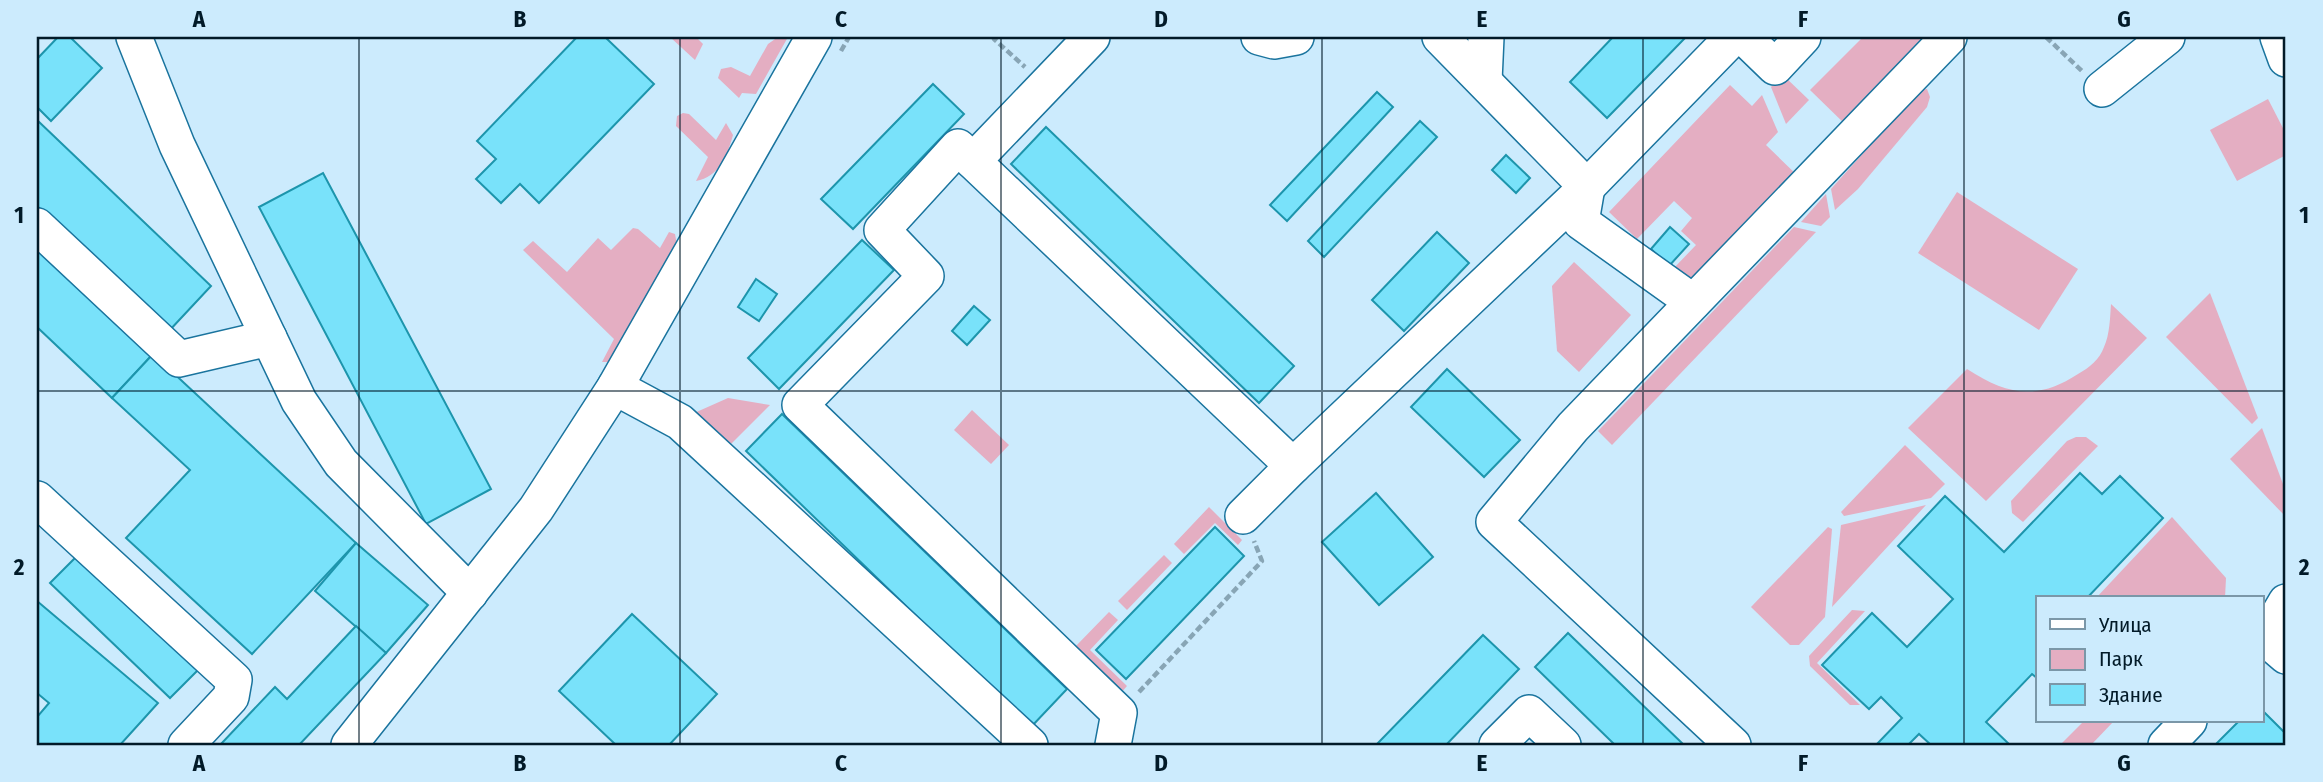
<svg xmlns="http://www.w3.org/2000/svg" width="2323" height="782" font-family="'Fira Sans Condensed',sans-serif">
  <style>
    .green { fill: #e4aec2 }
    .building { fill: #79e2fa; stroke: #1d95ac; stroke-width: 2 }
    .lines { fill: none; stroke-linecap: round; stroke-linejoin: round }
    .minor-casing { stroke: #1a749e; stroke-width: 38 }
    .path { stroke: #88a5b5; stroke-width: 4.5; stroke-dasharray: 7 3.5; stroke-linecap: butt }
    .minor { stroke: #fff; stroke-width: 35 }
    .grid { fill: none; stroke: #021a28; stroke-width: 2; stroke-opacity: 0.55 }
    .neatline { fill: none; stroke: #021a28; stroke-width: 2.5 }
    .grid-label { font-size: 23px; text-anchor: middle; font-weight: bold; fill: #021a28 }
  </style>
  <rect width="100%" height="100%" fill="#ccebfd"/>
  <g class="green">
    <polygon points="670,37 696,37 703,44 695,60"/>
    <polygon points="778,37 788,37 756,94 742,93 739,98 718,78 721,69 731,67 750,76 768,44"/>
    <polygon points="1863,37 1939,37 1849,128 1810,90"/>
    <polygon points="1783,75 1809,100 1786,124 1771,87"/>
    <polygon points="1730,85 1752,106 1762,95 1778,132 1766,145 1801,179 1695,290 1673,269 1696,245 1681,231 1692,218 1674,201 1637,239 1609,212"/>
    <polygon points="1927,89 1930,97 1927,107 1858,189 1835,210 1831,189 1920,90"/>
    <polygon points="2268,99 2286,134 2286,155 2237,181 2210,130"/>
    <path d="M683 113 689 114 716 140 726 123 733 135C727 156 719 177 696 181L708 157 676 126 677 116Z"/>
    <polygon points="1957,192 2078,269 2039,330 1918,253"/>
    <polygon points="1826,194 1830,217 1821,226 1801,222"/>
    <polygon points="1794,227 1816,232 1612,445 1598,431"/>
    <polygon points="633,228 638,229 660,248 669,232 675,234 677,245 613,362 602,362 614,339 523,250 533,241 567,272 598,238 611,250"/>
    <polygon points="1574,262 1631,315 1579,372 1557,351 1552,286"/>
    <polygon points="2210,293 2258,418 2252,424 2166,337"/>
    <path d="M2111 304 2147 338 1986 501 1908 428 1967 369C2007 395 2037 401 2078 374 2089 368 2100 359 2104 347 2110 334 2110 317 2111 304Z"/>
    <polygon points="728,398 770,405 728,447 692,414"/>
    <polygon points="972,410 1009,445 991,464 954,430"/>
    <polygon points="2262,428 2286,492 2286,517 2230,459"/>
    <polygon points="2076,437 2086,437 2098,446 2023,522 2012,513 2011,501 2067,441"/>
    <polygon points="1905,445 1945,484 1931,498 1844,516 1841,512"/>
    <polygon points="1926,505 1832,607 1841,525"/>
    <polygon points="1209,507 1242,540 1238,545 1215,523 1184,554 1174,544"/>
    <polygon points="2172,517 2226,578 2225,598 2096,598"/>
    <polygon points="1828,527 1832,529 1825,617 1799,645 1790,645 1751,607"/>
    <polygon points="1164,555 1172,563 1127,610 1118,601"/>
    <polygon points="1852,610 1865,611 1817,663 1860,705 1850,705 1810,666 1809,656"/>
    <polygon points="1109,612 1118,620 1090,650 1127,686 1119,695 1075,647"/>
    <polygon points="2084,721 2114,721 2091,745 2060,745"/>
  </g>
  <g class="building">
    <polygon points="58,37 70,37 102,68 51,121 37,107 37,59"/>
    <polygon points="577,37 605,37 654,84 539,203 520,184 501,203 476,179 496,159 477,141"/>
    <polygon points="1613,37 1686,37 1607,118 1570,82"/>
    <polygon points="933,84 964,114 853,229 821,199"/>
    <polygon points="1377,92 1393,107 1287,221 1270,205"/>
    <polygon points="37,120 211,286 168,332 37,206"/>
    <polygon points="1420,121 1437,137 1324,257 1308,241"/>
    <polygon points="1046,127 1294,366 1259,403 1011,164"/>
    <polygon points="1506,155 1530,178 1516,193 1492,170"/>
    <polygon points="323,173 491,489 426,524 259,207"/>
    <polygon points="1670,227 1689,244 1669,266 1651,249"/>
    <polygon points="1437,232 1469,263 1404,331 1372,300"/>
    <polygon points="862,240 894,270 779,389 748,358"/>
    <polygon points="37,242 153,354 112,398 37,327"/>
    <polygon points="756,279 777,294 759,321 738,307"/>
    <polygon points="974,306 990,320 967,345 952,331"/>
    <polygon points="153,354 356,543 252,654 126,538 190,470 112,398"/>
    <polygon points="1447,369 1520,440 1484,477 1411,407"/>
    <polygon points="782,414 1067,689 1031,727 746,451"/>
    <polygon points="2080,473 2102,494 2120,476 2163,518 2087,598 2038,598 2038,679 2032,674 1986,722 2010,745 1931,745 1919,734 1908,745 1876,745 1902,718 1881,697 1869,709 1822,665 1872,613 1907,647 1953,599 1898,546 1945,496 2004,552"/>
    <polygon points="1376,493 1433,557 1379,605 1322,542"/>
    <polygon points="1215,527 1244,556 1126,679 1096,650"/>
    <polygon points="356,543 428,605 386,653 315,591"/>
    <polygon points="84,549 204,664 170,698 50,583"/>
    <polygon points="37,601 158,703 120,745 37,745 37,717 49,703 37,693"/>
    <polygon points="632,614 717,694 669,745 616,745 559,691"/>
    <polygon points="356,626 386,653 299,745 220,745 275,687 287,699"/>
    <polygon points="1568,633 1684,745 1615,745 1535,667"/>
    <polygon points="1483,635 1519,669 1446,745 1376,745"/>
    <polygon points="2262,710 2286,734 2286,745 2215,745 2239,721 2262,721"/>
  </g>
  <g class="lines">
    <g class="minor-casing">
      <g id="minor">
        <polyline points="134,37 177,145 299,401 341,463 470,593"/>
        <polyline points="1259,37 1274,41 1296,37"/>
        <polyline points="1440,37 1587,187 1733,37"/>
        <polyline points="1744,37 1775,67 1803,37"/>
        <polyline points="2278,37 2286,59"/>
        <polyline points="1484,81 1486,37"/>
        <polyline points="2102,89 2167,37"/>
        <polyline points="973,161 1092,37"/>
        <polyline points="1587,187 1581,222 1693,302"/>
        <polyline points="37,226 179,359 269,338"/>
        <polyline points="615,387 680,422 1030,745"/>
        <polyline points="37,499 234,680 231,697 186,745"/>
        <polyline points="1243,516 1293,466"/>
        <polyline points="2286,602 2265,638 2286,656"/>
        <polyline points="349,745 536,509 615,387 814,37"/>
        <polyline points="1113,745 1119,713 800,405 926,276 882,230 958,147 1293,466 1587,187"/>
        <polyline points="1497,745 1529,713 1563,745"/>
        <polyline points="1733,745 1494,522 1573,427 1949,37"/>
        <polyline points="2166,745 2189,721"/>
      </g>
    </g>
    <g class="path">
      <polyline points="997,37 994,39 1025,67"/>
      <polyline points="2046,37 2083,72"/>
      <polyline points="841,51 849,37"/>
      <polyline points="1139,692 1262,561 1254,541"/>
    </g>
    <use href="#minor" class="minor"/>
  </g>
  <path class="grid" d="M359 37V745M680 37V745M1001 37V745M1322 37V745M1643 37V745M1964 37V745M37 391H2286"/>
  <rect width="2323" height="782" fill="none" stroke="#ccebfd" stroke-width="77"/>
  <rect x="2036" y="596" width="228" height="126" fill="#ccebfd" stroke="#7b97a8" stroke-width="2"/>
  <rect x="2050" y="619" width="35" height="10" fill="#ffffff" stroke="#7b97a8" stroke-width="2"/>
  <text x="2099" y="632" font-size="21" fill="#021a28">Улица</text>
  <rect x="2050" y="649" width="35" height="21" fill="#e4aec2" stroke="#7b97a8" stroke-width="2"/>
  <text x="2099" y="666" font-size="21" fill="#021a28">Парк</text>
  <rect x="2050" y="684" width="35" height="21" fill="#79e2fa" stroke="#7b97a8" stroke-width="2"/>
  <text x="2099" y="702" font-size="21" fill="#021a28">Здание</text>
  <rect x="38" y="38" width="2246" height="706" class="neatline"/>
  <g class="grid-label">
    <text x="199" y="27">A</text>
    <text x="520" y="27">B</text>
    <text x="841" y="27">C</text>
    <text x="1161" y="27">D</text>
    <text x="1482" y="27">E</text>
    <text x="1803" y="27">F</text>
    <text x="2124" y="27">G</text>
    <text x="19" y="223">1</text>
    <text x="2304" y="223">1</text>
    <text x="19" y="575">2</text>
    <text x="2304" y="575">2</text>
    <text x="199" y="771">A</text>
    <text x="520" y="771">B</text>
    <text x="841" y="771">C</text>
    <text x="1161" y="771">D</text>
    <text x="1482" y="771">E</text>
    <text x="1803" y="771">F</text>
    <text x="2124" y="771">G</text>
  </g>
</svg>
